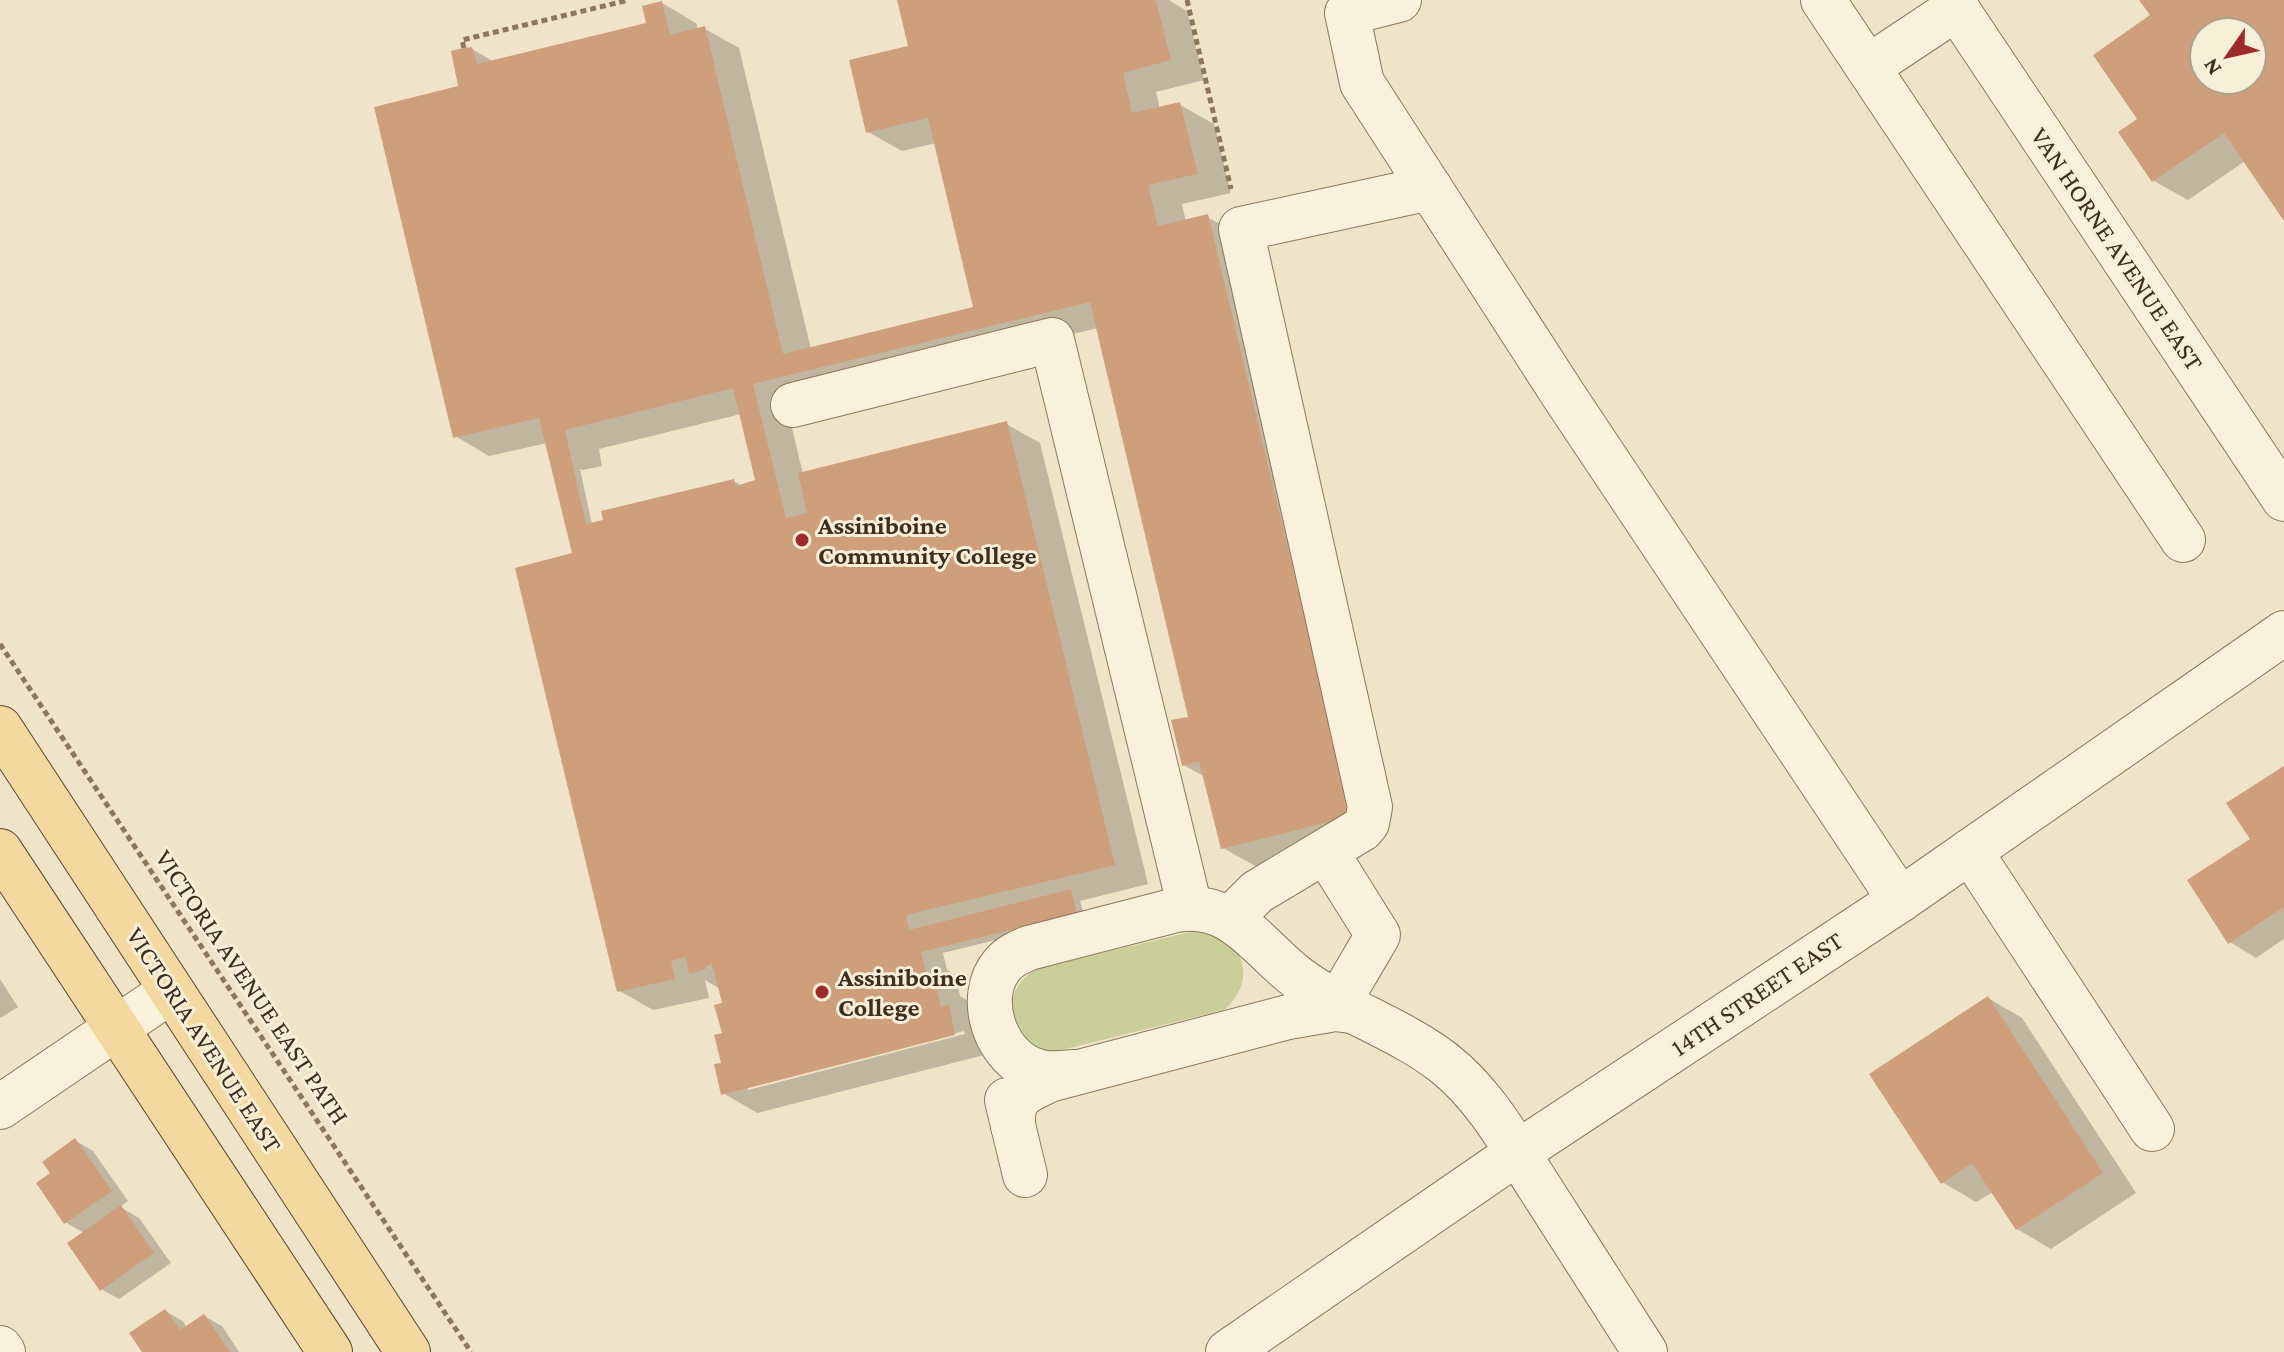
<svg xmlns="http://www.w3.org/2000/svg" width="2284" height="1352" font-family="'Crimson Pro',serif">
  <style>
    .green { fill: #c9cf9b }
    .shadow { fill: #0003; fill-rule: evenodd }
    .building { fill: #cf9f7d; fill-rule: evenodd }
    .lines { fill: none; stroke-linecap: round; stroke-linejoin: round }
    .minor-casing { stroke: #8d765c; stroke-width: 46 }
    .major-casing { stroke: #5b4430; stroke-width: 46 }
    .path { stroke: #8d765c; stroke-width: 5; stroke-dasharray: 6 4; stroke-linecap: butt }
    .minor { stroke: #faf1dc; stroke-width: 44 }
    .major { stroke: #f3d9a0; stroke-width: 44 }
    .poi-dot { fill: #9e2a2b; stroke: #f7eed8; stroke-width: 3 }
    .labels { text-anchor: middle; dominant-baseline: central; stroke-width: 6; stroke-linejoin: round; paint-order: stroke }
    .street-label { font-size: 26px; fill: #3d2e20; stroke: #f7eed8 }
    .poi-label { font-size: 26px; font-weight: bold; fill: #3d2e20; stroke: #f7eed8; text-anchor: start }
  </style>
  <rect width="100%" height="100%" fill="#f0e4c8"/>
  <path class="green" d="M1203 931C1212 935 1226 939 1232 946 1252 966 1243 995 1224 1010L1049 1053C1005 1042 997 995 1035 969L1190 932Z"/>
  <g class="shadow">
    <path d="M899 0H1169L1187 11 1204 80 1156 92 1160 109 1180 105 1214 124 1231 193 1182 204 1186 222 1207 217 1242 236 1385 835 1257 867 1223 848 1205 777 1184 765 1190 718 1098 328 786 403 803 474 1006 424 1040 443 1148 884 1080 901 1085 918 943 953 947 970 955 974 960 996 968 1001 973 1022 988 1054 757 1113 723 1093 724 1005 720 989 705 980 709 998 653 1010 618 990 575 555 547 443 489 456 455 436 461 88 472 49 494 62 648 25 662 3 696 23 698 30 705 29 739 48 811 349 976 309 936 143 902 151 868 132 910 48ZM741 414 758 482 742 486 734 481 592 524 580 469 583 470 602 466 599 449ZM964 1031 965 1034 748 1090V1086Z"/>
    <path d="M2142 0H2284V218L2245 161 2188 200 2154 181 2140 120 2152 16ZM2204 32H2252V80H2204Z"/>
    <polygon points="2284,768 2284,939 2256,958 2230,942 2253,840"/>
    <polygon points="0,979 18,1007 0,1018"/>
    <polygon points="1988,998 2022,1018 2136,1193 2051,1249 2017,1229 1993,1192 1976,1202 1942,1182"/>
    <polygon points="76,1141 93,1151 128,1201 120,1207 139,1218 171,1263 119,1299 101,1289 84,1233 65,1222 53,1174"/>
    <polygon points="165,1311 183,1321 187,1328 204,1316 222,1326 239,1352 145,1352"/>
  </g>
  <g class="building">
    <path d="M897 0H1156L1171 60 1123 73 1132 113 1180 102 1198 174 1148 185 1158 226 1208 214 1352 816 1221 849 1199 761 1182 766 1171 720 1188 717 1090 302 753 384 786 518 807 513 798 473 1007 421 1115 865 906 915 909 930 1071 889 1077 914 921 952 928 981 934 979 941 1007 949 1005 955 1035 721 1095 714 1064 721 1063 714 1035 722 1033 714 1005 722 1003 712 964 706 966V969L689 974 686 957 671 961 675 979 617 992 515 568 572 553 539 418 453 438 374 107 458 86 451 51 464 48 472 47 477 64 646 23 642 6 662 1 670 35 705 26 783 354 973 307 928 118 866 133 849 60 908 46ZM733 388 755 480 736 486 734 479 601 511 603 520 586 524 565 430Z"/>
    <path d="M2139 0H2284V221L2224 133 2152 182 2118 132 2137 119 2093 55 2150 15ZM2204 32H2252V80H2204Z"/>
    <polygon points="2284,766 2284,907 2228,944 2187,880 2250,839 2226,803"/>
    <polygon points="1988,996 2103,1173 2016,1230 1972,1163 1941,1184 1869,1074"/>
    <polygon points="75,1138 112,1191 64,1224 36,1183 50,1173 42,1162"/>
    <polygon points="121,1205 154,1253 100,1291 67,1243"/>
    <polygon points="165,1309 180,1330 204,1314 230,1352 142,1352 129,1333"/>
  </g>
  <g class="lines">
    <g class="minor-casing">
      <g id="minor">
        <polyline points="1399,0 1347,13 1362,83 1564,396 1900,900"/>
        <polyline points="1823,0 2183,540"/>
        <polyline points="1951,0 2284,499"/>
        <polyline points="1868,67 1957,8"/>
        <polyline points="793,405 1052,340 1190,908"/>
        <polyline points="1970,851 2152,1129"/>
        <polyline points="1234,922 1242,907 1257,892 1362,829 1367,823 1370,807 1241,229 1430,188"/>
        <polyline points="1322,1011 1333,1008 1338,1003 1378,935 1326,852"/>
        <path d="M1074 1072C1061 1073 1049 1075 1037 1071 996 1060 974 997 1003 964 1010 956 1019 952 1029 948L1176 910C1233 900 1258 948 1298 978 1344 1012 1399 1028 1444 1063 1486 1096 1512 1145 1540 1188 1575 1243 1610 1297 1645 1352"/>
        <polyline points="1007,1100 1025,1175"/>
        <polyline points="0,1107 171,991"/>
        <path d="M1013 1126C1012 1095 1023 1093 1049 1080L1288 1017 1335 1009 1351 1011"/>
        <polyline points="0,1348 3,1352"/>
        <polyline points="1228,1352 1517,1153 1900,900 2284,633"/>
      </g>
    </g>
    <g class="major-casing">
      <g id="major">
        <polyline points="0,728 408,1352"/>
        <polyline points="0,851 330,1352"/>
      </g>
    </g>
    <g class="path">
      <polyline points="1187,0 1231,189"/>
      <polyline points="464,48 462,40 629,0"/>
      <polyline points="0,644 471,1352"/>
    </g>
    <use href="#minor" class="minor"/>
    <use href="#major" class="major"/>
  </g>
  <g class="poi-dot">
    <circle cx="802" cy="540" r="8"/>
    <circle cx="822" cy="992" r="8"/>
  </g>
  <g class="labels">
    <g class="street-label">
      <text transform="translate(2117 249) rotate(56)">VAN HORNE AVENUE EAST</text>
      <text transform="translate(252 987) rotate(56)">VICTORIA AVENUE EAST PATH</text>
      <text transform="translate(1757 994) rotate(-34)">14TH STREET EAST</text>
      <text transform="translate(204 1040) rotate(57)">VICTORIA AVENUE EAST</text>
    </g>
    <g class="poi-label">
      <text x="818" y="525">Assiniboine<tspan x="818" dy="30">Community College</tspan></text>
      <text x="838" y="977">Assiniboine<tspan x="838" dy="30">College</tspan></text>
    </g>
  </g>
  <g transform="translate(2228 56) rotate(236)"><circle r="38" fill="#f7eed8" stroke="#ada18e" stroke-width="2"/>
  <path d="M0-6L14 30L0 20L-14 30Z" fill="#9e2a2b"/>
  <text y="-12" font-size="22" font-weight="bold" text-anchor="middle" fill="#3d2e20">N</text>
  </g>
</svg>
